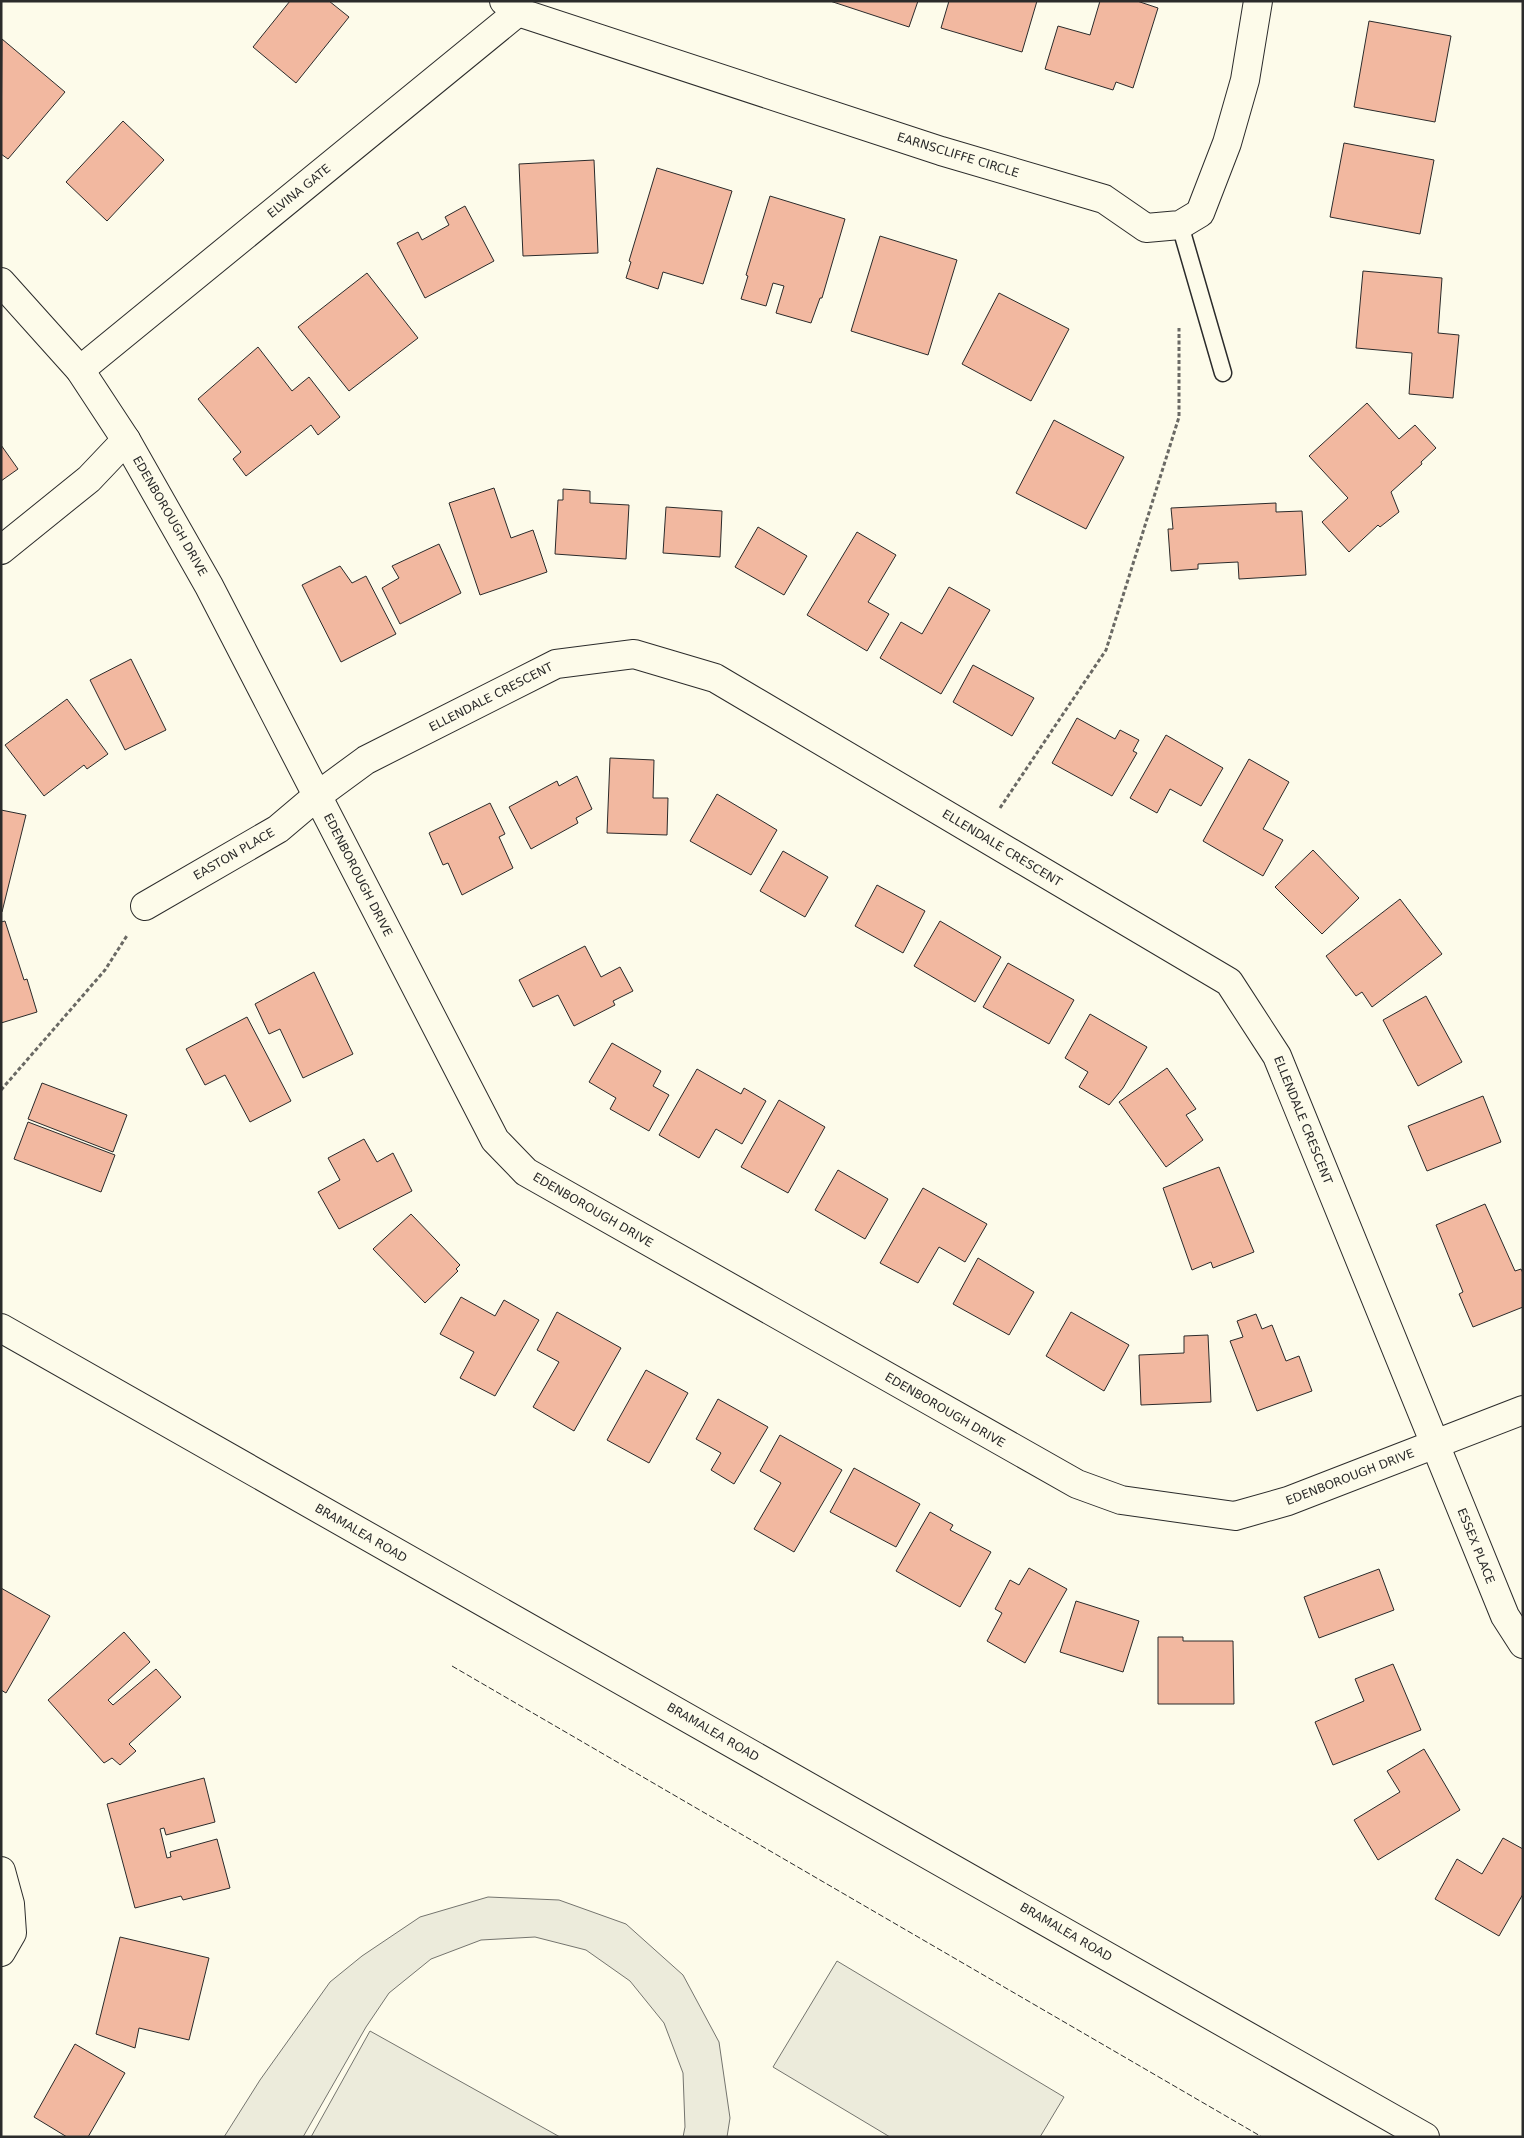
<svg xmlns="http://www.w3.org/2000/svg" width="1524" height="2138" font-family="'DejaVu Sans',sans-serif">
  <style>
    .green { fill: #ecebdb; stroke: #74746e }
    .building { fill: #f2b8a0; stroke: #2b2b2b }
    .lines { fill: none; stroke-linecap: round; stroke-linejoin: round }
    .lane-casing { stroke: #2b2b2b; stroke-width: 19 }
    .street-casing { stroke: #2b2b2b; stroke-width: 30 }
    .secondary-casing { stroke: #2b2b2b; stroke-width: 30 }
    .path { stroke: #6a6964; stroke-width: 3; stroke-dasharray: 4 2.5; stroke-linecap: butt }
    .lane { stroke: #fdfbea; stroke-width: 16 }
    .street { stroke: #fdfbea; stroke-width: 28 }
    .secondary { stroke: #fdfbea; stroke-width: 28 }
    .fence { stroke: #2b2b2b; stroke-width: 1; stroke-dasharray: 6 2.5; stroke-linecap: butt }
    .labels { text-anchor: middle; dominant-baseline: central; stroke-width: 4; stroke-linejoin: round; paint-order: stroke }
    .street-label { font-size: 12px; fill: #2b2b2b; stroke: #fdfbea }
  </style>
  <rect width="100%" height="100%" fill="#fdfbea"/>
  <g class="green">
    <polygon points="488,1897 559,1900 626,1924 683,1975 719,2042 730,2118 727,2137 683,2137 685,2127 683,2073 664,2023 630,1981 586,1950 535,1937 481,1940 431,1959 389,1993 366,2027 303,2137 224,2137 260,2080 330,1982 362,1956 420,1917"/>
    <polygon points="837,1961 1064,2097 1040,2137 890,2137 773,2067"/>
    <polygon points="370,2031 560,2137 311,2137"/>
  </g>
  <g class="building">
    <polygon points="290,1 329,1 349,17 296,83 253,47"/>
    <polygon points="830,1 918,1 909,27"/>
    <polygon points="949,1 1037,1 1022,52 941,28"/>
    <polygon points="1100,1 1137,1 1158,8 1133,88 1116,82 1113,90 1045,69 1058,26 1090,35"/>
    <polygon points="1369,21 1451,36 1435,122 1354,107"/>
    <polygon points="2,39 65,92 8,159 1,154"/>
    <polygon points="123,121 164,160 107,221 66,182"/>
    <polygon points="1344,143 1434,160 1420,234 1330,217"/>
    <polygon points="594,160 598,253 523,256 519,164"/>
    <polygon points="657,168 732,191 703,284 663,272 658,289 626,278 631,262 629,261"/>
    <polygon points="770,196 845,219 822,298 820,298 811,323 776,313 784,286 773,283 766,306 741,299 748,276 746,275"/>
    <polygon points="465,206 494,261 425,298 397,243 418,232 422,240 449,225 445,217"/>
    <polygon points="880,236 957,260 928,355 851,331"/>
    <polygon points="1363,271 1442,278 1438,333 1459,335 1453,398 1409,394 1412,353 1356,348"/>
    <polygon points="367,273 418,338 349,391 298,327"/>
    <polygon points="999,293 1069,329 1031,401 962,364"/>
    <polygon points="258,347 292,391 309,377 340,417 318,435 311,425 246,476 233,459 241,452 198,399"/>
    <polygon points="1367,403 1399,439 1415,425 1436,448 1421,462 1422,464 1391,492 1399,512 1380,527 1378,525 1349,552 1322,522 1348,498 1309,456"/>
    <polygon points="1054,420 1124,457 1086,529 1016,493"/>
    <polygon points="1,445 18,469 1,481"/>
    <polygon points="494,488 511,538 533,530 547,572 480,595 449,503"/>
    <polygon points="563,489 590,491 590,503 629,505 626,559 555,554 558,500 563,500"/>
    <polygon points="1276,503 1276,512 1302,511 1306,575 1239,579 1238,562 1198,564 1198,569 1171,571 1168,529 1173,529 1171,508"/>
    <polygon points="666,507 722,511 720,557 663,553"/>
    <polygon points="758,527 807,556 784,595 735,567"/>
    <polygon points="857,532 896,555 868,602 889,614 867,651 807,615"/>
    <polygon points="439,544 461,593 400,624 382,588 399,578 392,566"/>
    <polygon points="340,566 352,583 366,576 396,634 341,662 302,585"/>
    <polygon points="949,587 990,610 941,694 880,658 901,622 922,634"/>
    <polygon points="131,659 166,730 125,750 90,680"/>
    <polygon points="973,665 1034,698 1012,736 953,702"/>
    <polygon points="67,699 108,754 87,769 84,765 44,796 5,745"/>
    <polygon points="1077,718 1115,739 1120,730 1139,740 1133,751 1137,753 1112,796 1052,763"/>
    <polygon points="1166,735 1223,768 1201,806 1170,789 1157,813 1130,798"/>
    <polygon points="610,758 654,760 653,798 668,798 667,835 607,833"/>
    <polygon points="1249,759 1289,782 1263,829 1283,840 1263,876 1203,841"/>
    <polygon points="577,776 592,809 576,818 578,823 531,849 509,807 557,781 559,786"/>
    <polygon points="717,794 777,830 751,875 690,841"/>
    <polygon points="490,803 505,834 499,837 513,868 462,895 448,863 443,865 429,833"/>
    <polygon points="1,810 26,815 2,912 1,911"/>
    <polygon points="1313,850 1359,898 1322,934 1275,887"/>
    <polygon points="783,851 828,877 805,917 760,891"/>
    <polygon points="877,885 925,911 903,953 855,926"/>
    <polygon points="1400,899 1442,954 1372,1007 1362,992 1356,996 1326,956"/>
    <polygon points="5,921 24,980 27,979 37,1012 1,1023 1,922"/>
    <polygon points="940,921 1001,957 975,1002 914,966"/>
    <polygon points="585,946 601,977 620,967 633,991 613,1001 615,1005 574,1026 558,995 533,1007 519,980"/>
    <polygon points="1008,963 1074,1000 1049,1044 983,1007"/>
    <polygon points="314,972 353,1054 303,1078 280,1029 269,1034 255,1004"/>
    <polygon points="1426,996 1462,1062 1418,1086 1383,1020"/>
    <polygon points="1090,1014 1147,1047 1123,1088 1109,1105 1079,1087 1088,1072 1065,1058"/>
    <polygon points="247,1017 291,1101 250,1122 225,1075 205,1085 186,1049"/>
    <polygon points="612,1043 661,1071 653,1086 669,1095 649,1131 610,1109 616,1098 589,1082"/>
    <polygon points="1167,1068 1196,1109 1186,1115 1203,1140 1166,1167 1119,1102"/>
    <polygon points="697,1069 741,1094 744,1088 766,1101 742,1144 716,1129 699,1158 659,1135"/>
    <polygon points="42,1083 127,1115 113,1152 28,1119"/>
    <polygon points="1483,1096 1501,1142 1427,1171 1408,1126"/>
    <polygon points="779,1100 825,1127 788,1193 741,1167"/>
    <polygon points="28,1122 115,1155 101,1192 14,1159"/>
    <polygon points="364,1139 377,1162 393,1153 412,1191 339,1229 318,1192 340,1180 328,1158"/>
    <polygon points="1219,1167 1254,1252 1213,1268 1211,1262 1192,1270 1163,1188"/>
    <polygon points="838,1170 888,1199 865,1239 815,1210"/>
    <polygon points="923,1188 987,1224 965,1262 939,1247 918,1283 880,1263"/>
    <polygon points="1485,1204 1515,1271 1521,1269 1523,1273 1523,1307 1473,1327 1459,1294 1463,1292 1436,1225"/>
    <polygon points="411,1214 460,1265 456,1269 458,1271 425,1303 373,1249"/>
    <polygon points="978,1258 1034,1292 1009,1335 953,1304"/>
    <polygon points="461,1297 495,1316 504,1300 539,1320 495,1396 460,1378 474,1352 440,1334"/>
    <polygon points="557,1312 621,1348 574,1431 533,1407 559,1362 537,1350"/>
    <polygon points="1071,1312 1129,1345 1104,1391 1046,1356"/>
    <polygon points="1256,1314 1262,1329 1272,1325 1286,1361 1299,1356 1312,1391 1257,1411 1230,1341 1243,1337 1237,1321"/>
    <polygon points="1208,1335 1211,1402 1141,1405 1139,1355 1184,1353 1184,1336"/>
    <polygon points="646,1370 688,1393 649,1463 607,1440"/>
    <polygon points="718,1399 768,1427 734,1484 711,1470 721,1453 696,1439"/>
    <polygon points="780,1435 842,1470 794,1552 754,1529 781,1483 760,1471"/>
    <polygon points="854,1468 920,1504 896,1547 830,1512"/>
    <polygon points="930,1512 953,1525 950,1530 991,1552 960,1607 896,1571"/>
    <polygon points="1029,1568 1067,1589 1025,1663 987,1641 1002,1613 995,1609 1010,1580 1019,1585"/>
    <polygon points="1379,1569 1394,1610 1319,1638 1304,1597"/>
    <polygon points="1,1588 50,1616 6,1693 1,1690"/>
    <polygon points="1076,1601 1139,1621 1123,1672 1060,1652"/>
    <polygon points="124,1632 150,1662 108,1700 113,1705 156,1669 181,1697 129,1744 136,1751 120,1765 112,1758 104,1763 48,1700"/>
    <polygon points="1158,1637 1183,1637 1183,1641 1233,1641 1234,1704 1158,1704"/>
    <polygon points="1393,1664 1421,1730 1333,1765 1315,1722 1364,1701 1355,1679"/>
    <polygon points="1424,1749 1460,1810 1378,1860 1354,1820 1400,1792 1387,1771"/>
    <polygon points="204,1778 215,1822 166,1835 164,1828 160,1829 167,1858 171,1857 170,1852 217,1839 230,1888 183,1900 181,1896 135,1908 107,1804"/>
    <polygon points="1503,1838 1523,1849 1523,1894 1499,1936 1435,1899 1457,1859 1482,1874"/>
    <polygon points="120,1937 209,1958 189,2040 139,2028 135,2048 96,2034"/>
    <polygon points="75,2044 125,2073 88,2137 67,2137 34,2117"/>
  </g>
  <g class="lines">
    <g class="lane-casing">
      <polyline id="lane" points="1180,225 1223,373"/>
    </g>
    <g class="street-casing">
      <g id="street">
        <polyline points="504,1 518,12 941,151 1104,199 1146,228 1180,225 1200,213 1227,143 1245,80 1258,1"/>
        <polyline points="1,282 80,370 126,440 209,586 495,1140 526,1172 1077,1484 1121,1500 1235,1516 1288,1501 1523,1410"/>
        <polyline points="80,370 518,12"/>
        <polyline points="1,550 89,479 126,440"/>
        <polyline points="145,906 278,829 317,796 366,760 556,664 634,654 715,678 1229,982 1277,1056 1505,1616 1523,1644"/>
        <polyline points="1,1871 10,1904 12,1933 1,1952"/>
      </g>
    </g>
    <g class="secondary-casing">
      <polyline id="secondary" points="1,1328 1425,2137"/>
    </g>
    <g class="path">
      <polyline points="1000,808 1106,650 1179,417 1179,328"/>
      <polyline points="1,1090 105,970 128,934"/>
    </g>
    <use href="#lane" class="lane"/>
    <use href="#street" class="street"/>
    <use href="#secondary" class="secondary"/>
    <polyline class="fence" points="452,1666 1262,2137"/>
  </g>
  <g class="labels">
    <g class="street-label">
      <text transform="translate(958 155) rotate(17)">EARNSCLIFFE CIRCLE</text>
      <text transform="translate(299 191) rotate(-39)">ELVINA GATE</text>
      <text transform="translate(170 516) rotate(60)">EDENBOROUGH DRIVE</text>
      <text transform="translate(491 697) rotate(-27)">ELLENDALE CRESCENT</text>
      <text transform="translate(1002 848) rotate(31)">ELLENDALE CRESCENT</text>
      <text transform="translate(234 854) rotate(-30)">EASTON PLACE</text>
      <text transform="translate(358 875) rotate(63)">EDENBOROUGH DRIVE</text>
      <text transform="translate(1303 1120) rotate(68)">ELLENDALE CRESCENT</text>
      <text transform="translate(593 1210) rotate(30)">EDENBOROUGH DRIVE</text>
      <text transform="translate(945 1410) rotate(30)">EDENBOROUGH DRIVE</text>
      <text transform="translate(1350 1477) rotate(-21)">EDENBOROUGH DRIVE</text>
      <text transform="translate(361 1533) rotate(30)">BRAMALEA ROAD</text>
      <text transform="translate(1476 1546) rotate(68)">ESSEX PLACE</text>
      <text transform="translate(713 1732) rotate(30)">BRAMALEA ROAD</text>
      <text transform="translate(1066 1932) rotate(30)">BRAMALEA ROAD</text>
    </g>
  </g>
  <rect width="1524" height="2138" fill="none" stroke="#2b2b2b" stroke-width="5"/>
</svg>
